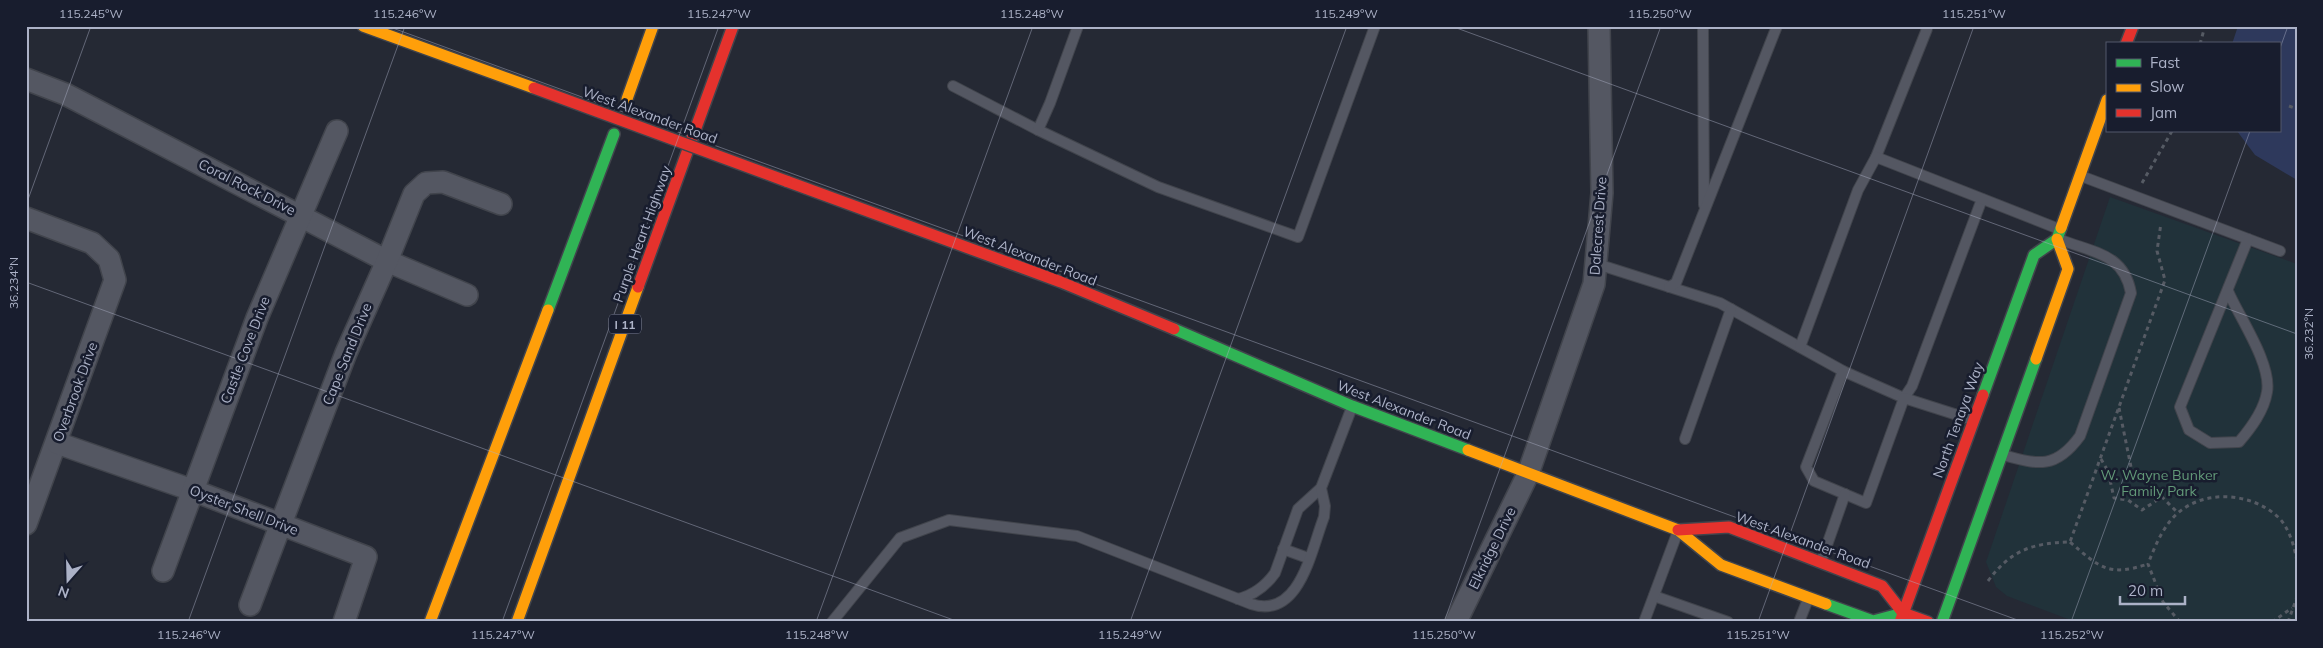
<svg xmlns="http://www.w3.org/2000/svg" width="2323" height="648" font-family="Mulish,sans-serif">
  <style>
    .green { fill: #21323a }
    .water { fill: #2e395c }
    .lines { fill: none; stroke-linecap: round; stroke-linejoin: round }
    .lane-casing { stroke: #41444c; stroke-width: 12 }
    .street-casing { stroke: #41444c; stroke-width: 24 }
    .fast-casing { stroke: #41444c; stroke-width: 14 }
    .slow-casing { stroke: #41444c; stroke-width: 14 }
    .jam-casing { stroke: #41444c; stroke-width: 14 }
    .path { stroke: #565b64; stroke-width: 3; stroke-dasharray: 4 4; stroke-linecap: butt }
    .lane { stroke: #545762; stroke-width: 10 }
    .street { stroke: #545762; stroke-width: 21 }
    .fast { stroke: #30b455; stroke-width: 11 }
    .slow { stroke: #ff9f0a; stroke-width: 11 }
    .jam { stroke: #e5322d; stroke-width: 11 }
    .jam-bridge-casing { stroke: #41444c; stroke-width: 14; stroke-linecap: butt }
    .jam-bridge { stroke: #e5322d; stroke-width: 11 }
    .ticks { fill: none; stroke: #acb2c7; stroke-width: 1; stroke-opacity: 0.45 }
    .labels { text-anchor: middle; dominant-baseline: central; stroke-width: 5; stroke-linejoin: round; paint-order: stroke }
    .shield { fill: #181d2e; stroke: #808599; stroke-width: 1 }
    .shield-label { font-size: 12px; font-weight: bold; fill: #acb2c7 }
    .street-label { font-size: 14px; fill: #acb2c7; stroke: #181d2e }
    .park-label { font-size: 14px; fill: #629978; stroke: #181d2e }
    .neatline { fill: none; stroke: #acb2c7; stroke-width: 2 }
    .ticks-label { font-size: 12px; text-anchor: middle; fill: #acb2c7 }
  </style>
  <rect width="100%" height="100%" fill="#252934"/>
  <polygon class="green" points="2110,197 2297,264 2297,622 2076,622 2007,596 1996,587 1986,562"/>
  <polygon class="water" points="2238,26 2297,26 2297,180 2255,155 2237,131 2279,131 2279,44 2232,44"/>
  <g class="lines">
    <g class="lane-casing">
      <g id="lane">
        <polyline points="1703,26 1704,205"/>
        <polyline points="953,86 1038,130 1158,187 1298,237 1375,26"/>
        <polyline points="1038,130 1050,103 1078,26"/>
        <polyline points="1876,157 1927,29 1925,26"/>
        <polyline points="2081,176 2280,251"/>
        <polyline points="1597,264 1720,303 1843,371 1904,398 1912,386 1982,199"/>
        <polyline points="1669,287 1676,283 1777,26"/>
        <path d="M2228 291C2239 317 2272 364 2267 392 2264 411 2251 428 2239 442L2210 443 2189 430 2180 407 2248 239"/>
        <polyline points="1800,347 1858,190 1876,157 2059,229"/>
        <polyline points="1843,371 1806,467 1814,481 1866,503 1904,398 1973,420"/>
        <polyline points="1685,439 1731,309"/>
        <path d="M2003 455C2039 465 2056 469 2080 436L2131 293C2124 254 2095 253 2061 240"/>
        <polyline points="1283,549 1308,558"/>
        <polyline points="1821,562 1845,494"/>
        <polyline points="1654,596 1728,622"/>
        <path d="M1238 599C1254 595 1265 587 1275 573L1298 509 1321 488"/>
        <path d="M832 622 900 538 949 520 1077 536 1251 604C1300 620 1311 550 1324 517L1325 506 1321 488 1352 407"/>
        <polyline points="1644,622 1678,531"/>
        <polyline points="1799,622 1808,599"/>
      </g>
    </g>
    <g class="street-casing">
      <g id="street">
        <polyline points="26,79 65,94 387,261 467,295"/>
        <polyline points="26,218 92,243 109,259 115,280 26,524"/>
        <polyline points="57,443 192,490 366,557 344,622"/>
        <polyline points="163,571 257,318 337,131"/>
        <polyline points="250,605 346,353 387,261 414,194 426,183 443,182 501,204"/>
        <polyline points="1456,622 1528,474 1594,284 1602,193 1599,26"/>
      </g>
    </g>
    <g class="fast-casing">
      <g id="fast">
        <polyline points="548,310 614,134"/>
        <polyline points="1174,329 1352,406 1468,450"/>
        <polyline points="1983,395 2034,255 2057,239 2061,228"/>
        <polyline points="1826,604 1873,621 1903,613"/>
        <polyline points="1942,622 2036,359"/>
      </g>
    </g>
    <g class="slow-casing">
      <g id="slow">
        <polyline points="363,26 534,88"/>
        <polyline points="627,99 653,26"/>
        <polyline points="2061,228 2107,100"/>
        <polyline points="2036,359 2068,269 2057,239"/>
        <polyline points="1468,450 1678,530 1721,565 1826,604"/>
        <polyline points="430,622 548,310"/>
        <polyline points="517,622 638,287"/>
      </g>
    </g>
    <g class="jam-casing">
      <g id="jam">
        <polyline points="2126,44 2133,26"/>
        <polyline points="786,181 1061,282 1174,329"/>
        <polyline points="638,287 733,26"/>
        <polyline points="1678,530 1729,527 1882,586 1903,613 1928,622"/>
        <polyline points="1900,622 1983,395"/>
      </g>
    </g>
    <g class="path">
      <polyline points="2200,44 2205,26"/>
      <polyline points="2289,106 2297,109"/>
      <polyline points="2142,183 2172,131"/>
      <polyline points="2119,408 2131,467"/>
      <polyline points="2101,459 2108,471 2114,498 2128,500 2142,510 2162,497 2178,513"/>
      <path d="M2070 542C2100 568 2109 577 2148 564"/>
      <path d="M1988 581C2011 550 2032 543 2070 542L2165 280 2157 251 2161 223"/>
      <path d="M2180 622 2163 602 2148 564C2155 546 2164 524 2179 512 2207 489 2252 493 2278 517 2289 527 2295 548 2297 562"/>
      <polyline points="2272,622 2292,608"/>
      <polyline points="2288,622 2297,597"/>
    </g>
    <use href="#lane" class="lane"/>
    <use href="#street" class="street"/>
    <use href="#fast" class="fast"/>
    <use href="#slow" class="slow"/>
    <use href="#jam" class="jam"/>
    <g class="jam-bridge-casing">
      <polyline id="jam-bridge" points="534,88 786,181"/>
    </g>
    <use href="#jam-bridge" class="jam-bridge"/>
  </g>
  <path class="ticks" d="M387 26 2023 622M1451 26 2297 334M2279 51 2288 26M26 205 91 26M26 282 959 622M188 622 405 26M502 622 719 26M816 622 1033 26M1130 622 1347 26M1444 622 1661 26M1758 622 1974 26M2071 622 2250 131"/>
  <g class="labels">
    <rect class="shield" x="609" y="314.5" width="32" height="19" rx="4"/>
    <g class="shield-label">
      <text x="625" y="324">I 11</text>
    </g>
    <g class="street-label">
      <text transform="translate(650 115) rotate(20)">West Alexander Road</text>
      <text transform="translate(247 187) rotate(27)">Coral Rock Drive</text>
      <text transform="translate(1598 226) rotate(-86)">Dalecrest Drive</text>
      <text transform="translate(642 234) rotate(-70)">Purple Heart Highway</text>
      <text transform="translate(1030 256) rotate(21)">West Alexander Road</text>
      <text transform="translate(245 350) rotate(-69)">Castle Cove Drive</text>
      <text transform="translate(347 354) rotate(-68)">Cape Sand Drive</text>
      <text transform="translate(75 392) rotate(-70)">Overbrook Drive</text>
      <text transform="translate(1404 410) rotate(21)">West Alexander Road</text>
      <text transform="translate(1958 420) rotate(-70)">North Tenaya Way</text>
      <text transform="translate(244 510) rotate(21)">Oyster Shell Drive</text>
      <text transform="translate(1803 540) rotate(20)">West Alexander Road</text>
      <text transform="translate(1492 548) rotate(-64)">Elkridge Drive</text>
    </g>
    <g class="park-label">
      <text x="2159" y="475">W. Wayne Bunker<tspan x="2159" dy="16">Family Park</tspan></text>
    </g>
  </g>
  <rect width="2323" height="648" fill="none" stroke="#181d2e" stroke-width="55"/>
  <rect x="2106" y="42" width="175" height="90" fill="#181d2e" stroke="#53596b"/>
  <rect x="2116" y="59" width="25" height="8" fill="#30b455" stroke="#53596b"/>
  <text x="2150" y="68" font-size="15" fill="#acb2c7">Fast</text>
  <rect x="2116" y="84" width="25" height="8" fill="#ff9f0a" stroke="#53596b"/>
  <text x="2150" y="92" font-size="15" fill="#acb2c7">Slow</text>
  <rect x="2116" y="109" width="25" height="8" fill="#e5322d" stroke="#53596b"/>
  <text x="2150" y="118" font-size="15" fill="#acb2c7">Jam</text>
  <g transform="translate(68 580) rotate(200)" stroke="#181d2e" stroke-width="4" paint-order="stroke">
  <path d="M0-4L9 19L0 12L-9 19Z" fill="#acb2c7"/>
  <text y="-8" font-size="14" font-weight="bold" text-anchor="middle" fill="#acb2c7">N</text>
  </g>
  <path d="M2120 596v8h65v-8" fill="none" stroke="#acb2c7" stroke-width="2.5"/>
  <text x="2128" y="596" font-size="15" fill="#acb2c7" stroke="#181d2e" stroke-width="4" paint-order="stroke">20 m</text>
  <rect x="28" y="28" width="2268" height="592" class="neatline"/>
  <g class="ticks-label">
    <text x="91" y="18">115.245°W</text>
    <text x="405" y="18">115.246°W</text>
    <text x="719" y="18">115.247°W</text>
    <text x="1032" y="18">115.248°W</text>
    <text x="1346" y="18">115.249°W</text>
    <text x="1660" y="18">115.250°W</text>
    <text x="1974" y="18">115.251°W</text>
    <text transform="translate(14 283) rotate(-90)" y="4">36.234°N</text>
    <text transform="translate(2309 334) rotate(-90)" y="4">36.232°N</text>
    <text x="189" y="639">115.246°W</text>
    <text x="503" y="639">115.247°W</text>
    <text x="817" y="639">115.248°W</text>
    <text x="1130" y="639">115.249°W</text>
    <text x="1444" y="639">115.250°W</text>
    <text x="1758" y="639">115.251°W</text>
    <text x="2072" y="639">115.252°W</text>
  </g>
</svg>
